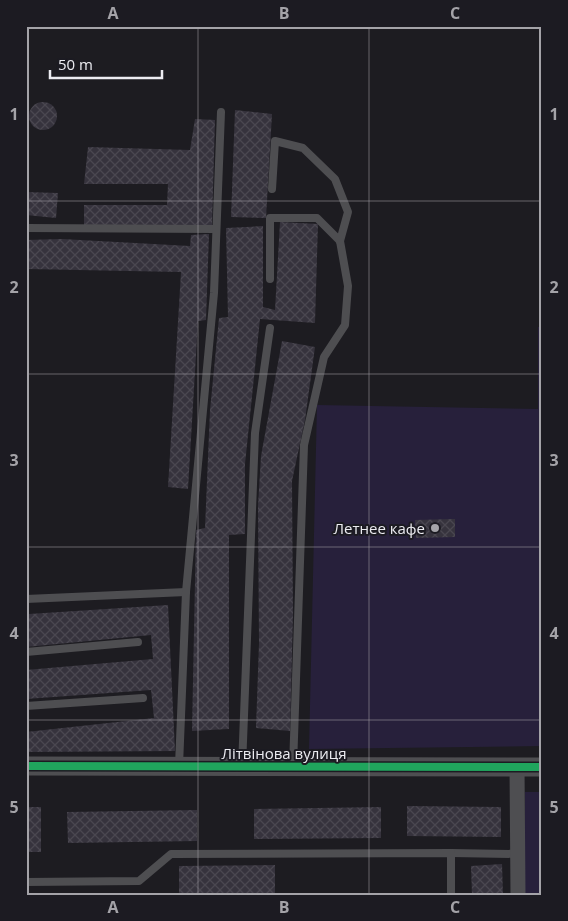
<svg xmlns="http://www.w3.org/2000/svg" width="568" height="921" font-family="'Open Sans',sans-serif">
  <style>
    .park { fill: #27203b }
    .building { fill: url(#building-cross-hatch) }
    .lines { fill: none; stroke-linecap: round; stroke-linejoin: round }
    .service { stroke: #4e4e51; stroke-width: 8 }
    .minor { stroke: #4e4e51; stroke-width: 15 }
    .tertiary { stroke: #4e4e51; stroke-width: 19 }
    .cycleway-casing { stroke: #1c1b22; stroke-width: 11 }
    .cycleway { stroke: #20a55d; stroke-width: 8 }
    .grid { fill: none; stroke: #a4a3a8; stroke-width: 1; stroke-opacity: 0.55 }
    .poi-dot { fill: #a4a3a8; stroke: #1c1b22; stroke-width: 2 }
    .labels { text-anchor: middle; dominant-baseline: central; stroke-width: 4; stroke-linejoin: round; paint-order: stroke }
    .poi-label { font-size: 15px; fill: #ececf1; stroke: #1c1b22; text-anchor: end }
    .street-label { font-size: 15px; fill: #ececf1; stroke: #1c1b22 }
    .neatline { fill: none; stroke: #a4a3a8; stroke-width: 2 }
    .grid-label { font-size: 16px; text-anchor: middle; font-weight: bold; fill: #a4a3a8 }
  </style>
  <defs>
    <pattern id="building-cross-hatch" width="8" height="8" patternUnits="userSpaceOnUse" patternTransform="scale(1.25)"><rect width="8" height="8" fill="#36333d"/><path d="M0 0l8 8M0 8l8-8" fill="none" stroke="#4a4750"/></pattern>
  </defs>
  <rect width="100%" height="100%" fill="#1d1c21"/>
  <g class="park">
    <polygon points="538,327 542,327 542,746 309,749 317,405 538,409"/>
    <rect x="525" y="792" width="17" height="103"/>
  </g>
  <g class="building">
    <circle cx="43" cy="116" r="14"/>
    <polygon points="235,110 272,114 266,218 231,217"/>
    <polygon points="195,119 215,120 212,225 84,225 84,205 167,205 168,184 84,184 88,147 190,150"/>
    <polygon points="26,192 58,193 56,218 26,215"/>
    <polygon points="280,222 318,224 315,323 260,319 245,464 245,534 229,535 229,729 192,731 196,530 205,528 210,410 219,318 228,317 226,228 263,226 263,307 275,310"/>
    <polygon points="209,234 206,320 198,321 188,489 168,487 181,272 26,269 26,240 62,239 190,246 191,235"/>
    <polygon points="282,341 315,347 305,420 292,481 293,615 290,731 256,728 259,643 258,506 261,456"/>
    <polygon points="455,519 455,537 416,538 415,520"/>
    <polygon points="168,605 175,751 26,752 26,732 154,718 151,690 26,699 26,670 153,659 151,635 26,647 26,610 28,610 29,614"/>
    <polygon points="407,806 501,807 501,837 407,836"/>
    <rect x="26" y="807" width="15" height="45"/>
    <polygon points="381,807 381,838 254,839 254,809"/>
    <polygon points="197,810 197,841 68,843 67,812"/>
    <polygon points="502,864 503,895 472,895 471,866"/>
    <polygon points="275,865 275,895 179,895 179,866"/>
  </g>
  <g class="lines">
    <g class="service">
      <polyline points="272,189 275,141 303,148 335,179 348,212 340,241"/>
      <polyline points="26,228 216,229"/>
      <polyline points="270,279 270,218 317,218 340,241 348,286 345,325 324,357 304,445 293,767"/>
      <polyline points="26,599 186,592"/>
      <polyline points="26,652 138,642"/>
      <polyline points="26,706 143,698"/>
      <polyline points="179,766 186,592 214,293 221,112"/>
      <polyline points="242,767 255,433 270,328"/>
      <polyline points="451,853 518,854"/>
      <polyline points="26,882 139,881 171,854 451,853 451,895"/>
    </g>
    <polyline class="minor" points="517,767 518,895"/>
    <polyline class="tertiary" points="26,766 542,767"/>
    <g class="cycleway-casing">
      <polyline id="cycleway" points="26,766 542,767"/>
    </g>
    <use href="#cycleway" class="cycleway"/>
  </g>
  <path class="grid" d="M198 26V895M369 26V895M26 201H542M26 374H542M26 547H542M26 720H542"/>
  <circle class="poi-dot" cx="435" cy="528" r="5"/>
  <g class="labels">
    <g class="poi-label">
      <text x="425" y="528">Летнее кафе</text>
    </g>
    <g class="street-label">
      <text x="284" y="753">Літвінова вулиця</text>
    </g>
  </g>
  <rect width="568" height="921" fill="none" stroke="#1c1b22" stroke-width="55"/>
  <path d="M50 70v8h112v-8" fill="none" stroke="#ececf1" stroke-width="2.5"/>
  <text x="58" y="70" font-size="15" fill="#ececf1" stroke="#1c1b22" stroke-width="4" paint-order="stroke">50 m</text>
  <rect x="28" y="28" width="512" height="866" class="neatline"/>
  <g class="grid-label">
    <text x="113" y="19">A</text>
    <text x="284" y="19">B</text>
    <text x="455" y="19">C</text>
    <text x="14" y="120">1</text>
    <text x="554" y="120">1</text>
    <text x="14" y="293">2</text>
    <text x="554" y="293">2</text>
    <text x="14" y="466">3</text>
    <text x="554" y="466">3</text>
    <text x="14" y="639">4</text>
    <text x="554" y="639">4</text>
    <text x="14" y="813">5</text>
    <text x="554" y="813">5</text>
    <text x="113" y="913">A</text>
    <text x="284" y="913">B</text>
    <text x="455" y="913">C</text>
  </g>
</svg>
